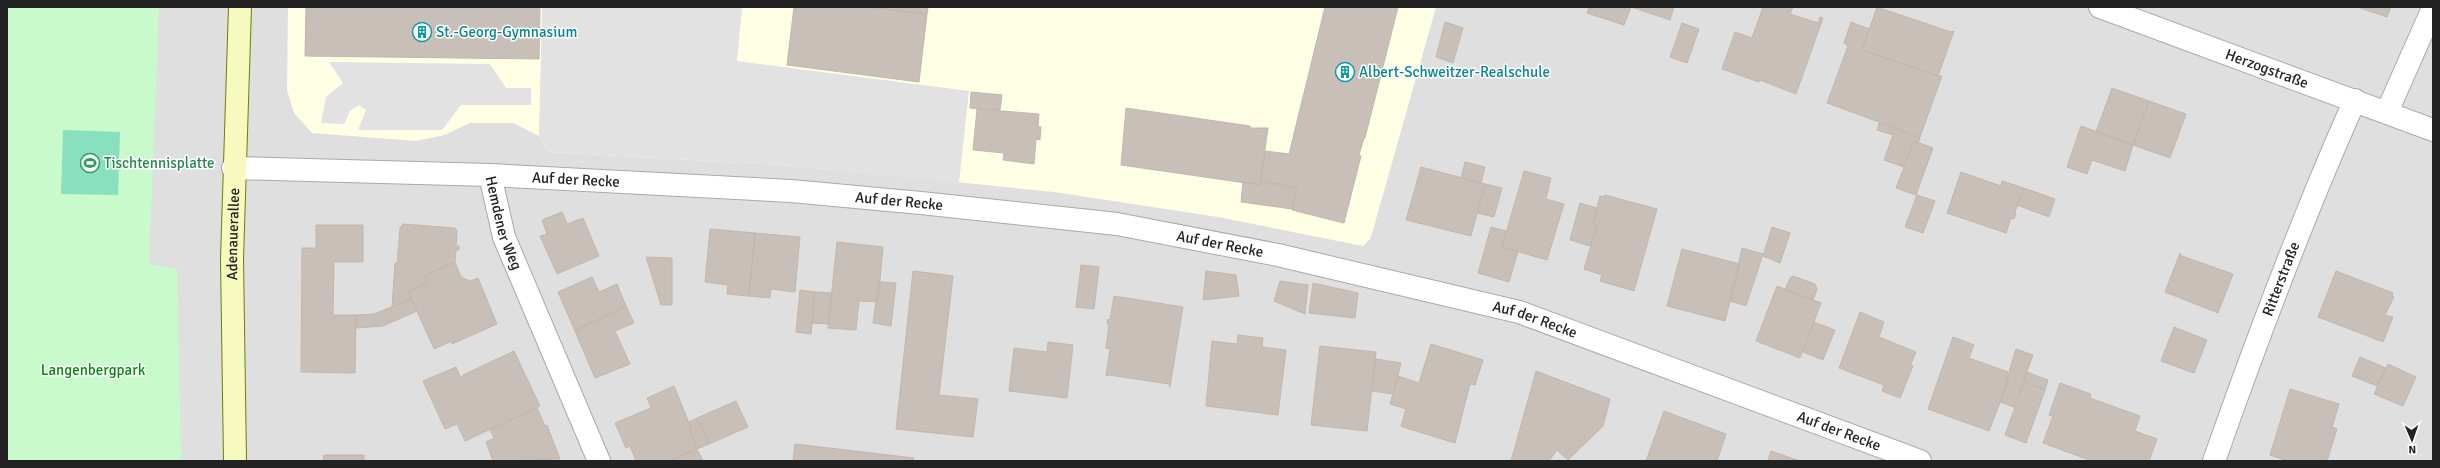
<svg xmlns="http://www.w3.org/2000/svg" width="2440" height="468" font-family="Signika,sans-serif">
<rect width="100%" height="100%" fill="#f2efe9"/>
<path fill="#e0dfdf" d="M7,7h2426v454h-2426z"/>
<path fill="#ffffe5" d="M288,7h1148l-63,223 -3,9 -7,7 -145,-29 -164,-25 -258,-26 -247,-14 -10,-16 -26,-13h-43l-26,12 -28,6 -104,-8 -18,-20 -7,-23z"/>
<path fill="#c8facc" d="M7,7h152l-10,257 28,5 4,192h-174z"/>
<path fill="#88e0be" d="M63,130l57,2 -2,63 -57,-1z"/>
<path fill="#e2e2e2" d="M542,7l200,1 -5,53 232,30 -10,92 -163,-17 -247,-14 -10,-16z
M329,62l161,2 16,24h25v17h-70l-19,25h-84l8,-20 -7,-5 -9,6 -6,13 -23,-1 5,-26 17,-14z"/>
<path fill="#c7bfb8" stroke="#c4b6ab" d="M306,7h234l-1,52 -234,-3z
M794,7h75l58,7 -8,68 -132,-17z
M869,7h59l-1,7z
M1325,7h73l-33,131h-1l-5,17 2,1 -17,67 -52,-13 5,-22 -36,-7 4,-30 24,3z
M1589,7h42l-7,18 -37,-12z
M1631,7h43l-4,13z
M1763,7h30l-3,7 28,9 2,-6 3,1 -27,76 -36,-14 -1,2 -37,-13 13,-37 17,6z
M1877,7l74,25 3,-1 -16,45 -76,-26z
M2357,7h34l-4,10z
M1445,22l18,6 -10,35 -17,-6z
M1851,22l18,7 -7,21 76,26h4l-22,61 -93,-34 21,-57 -4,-3z
M1682,23l17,6 -12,34 -17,-6z
M2112,88l37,13 -16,44 -37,-13z
M971,92l31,3 -2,15 -30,-2z
M2149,101l37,13 -16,44 -37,-13z
M1126,108l124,18v2h18l-8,57 -139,-20z
M977,109l62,5 -1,13h3l-1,13 -4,-1 -2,25 -31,-4 1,-7 -31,-3z
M1879,123l41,15 -2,5 -4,-2 -10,26 -20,-7 9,-25 -16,-5z
M2081,126l52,19 -8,26 -33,-11 -5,14 -20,-7z
M1914,141l19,7 -17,47 -20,-7z
M1465,162l20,5 -4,16 -20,-5z
M1421,167l64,17 -14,52 -65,-16z
M1524,171l27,7 -5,21 18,5 -17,56 -45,-13z
M1961,172l40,14 1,-5 22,7 -9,24 1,2 -2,5 -3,-1 -5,15 -59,-20z
M1261,181l36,7 -5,21 -51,-7 2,-20 17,3z
M1485,184l17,4 -8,29 -17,-4z
M2024,188l31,11 -6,18 -32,-12z
M1605,195l52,14 -23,82 -34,-10 2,-6 -18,-6 13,-44 -4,-1 7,-28 4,1z
M1917,195l18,6 -12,32 -18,-6z
M1580,203l17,5 -4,16 4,1 -7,21 -20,-6z
M562,212l5,12 16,-6 16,38 -42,18 -17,-38 7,-2 -5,-14z
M403,224l52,4 2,3 -1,15h3v4h-3l-1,12 -31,14 3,7 -19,8 3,8 -19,8 3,-44 2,1 3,-36z
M316,225h47v37h-29l-1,53h23l-1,58 -54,-1 1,-124h14z
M1491,227l15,4 -4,16 16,4 -9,31 -31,-9z
M1772,227l18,6 -10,30 -17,-7z
M710,229l45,4 -6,63 -22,-2 1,-9 -23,-3z
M755,233l45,4 -5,55 -24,-3 -1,9 -21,-2z
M837,242l46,5 -5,55 -19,-1 -3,29 -28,-2z
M1742,248l21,6 -17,52 -16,-5z
M1682,249l58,15 -15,57 -58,-15z
M2180,253l2,3 51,18 -15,39 -53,-21z
M646,257l26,1v47h-11z
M455,262l6,15 9,4 8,-3 19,46 -45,20v-3l-18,8 -26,-58 19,-8 -3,-7z
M1081,265l18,2 -5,42 -18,-2z
M913,271l40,5 -14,119 39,4 -5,38 -77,-8z
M1206,271l30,4 3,21 -36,4z
M2336,271l57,22 -1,3 2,1 -9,18 8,2 -10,25 -65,-25z
M1793,276l22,8 2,5 -4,11 -28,-10 5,-12z
M592,277l7,15 18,-8 9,22 -51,25 -17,-39z
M1280,281l28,4 -3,29 -31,-13z
M879,282l17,1 -5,43 -18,-3z
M1313,283l45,10 -3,25 -46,-5z
M1777,286l44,17 -21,55 -44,-17z
M800,290l15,2 -4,42 -15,-2z
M815,292l17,1 -3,31 -17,-1z
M1114,296l69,11 -13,80 -1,-3 -60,-9 -3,1 4,-27 -4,-1 3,-24h-2l1,-5 2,1z
M411,299l6,12 -34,15 -27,2v-13l18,-1z
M626,306l8,17 -19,8 15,33 -35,14 -20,-47z
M1860,312l24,10 -5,15 37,15 -5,12 2,2 -13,32 -18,-7 2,-6 -45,-17z
M1814,322l21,8 -12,30 -20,-8z
M2174,327l33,13 -13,33 -33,-12z
M1238,335l25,3 -1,9 24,3 -8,65 -72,-9 6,-65 25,3z
M1953,337l21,8 -5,13 39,14 -2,6 3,1 -20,52 -61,-22z
M1048,342l25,3 -6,53 -58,-7 5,-43 33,4z
M1431,344l52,16 -8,25 -5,-1 -15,59 -52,-16 -2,-1 5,-17 -16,-5 8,-28 21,7z
M1320,346l56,6 -9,79 -56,-6z
M2016,349l17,6 -19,52 -14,-5z
M514,351l26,55 -75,35 -8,-17 -12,5 -22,-48 33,-14 5,11 2,-3z
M2360,357l26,11 -9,18 -25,-10z
M1376,359l25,4 -8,31 -21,-3z
M2388,364l28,13 -13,29 -29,-12z
M1536,371l74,28 -7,27 -35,34 -11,-10 -8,11h-38z
M2027,372l21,8 -3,10 -21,-8z
M2024,382l21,8 -19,53 -21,-8z
M2060,383l31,11 -1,4 50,18 -5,15 22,8 -8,22h-57l-49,-18 10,-27 -4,-1z
M674,386l17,42 -2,1 8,20 -28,12h-33l-6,-15 -4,2 -11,-25 36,-15 -4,-10z
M2290,389l49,15 -7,23 5,2 -10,32h-39l-18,-6z
M736,401l12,26 -39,17 -12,-26z
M537,408l8,18 2,-1 13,34 -67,2 -7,-19 8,-4 -4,-9z
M1664,411l62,23 -9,27h-71z
M697,418l12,26 -12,5 -8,-20 2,-1 -2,-6z
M795,444l119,14 -1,3h-120z
M697,449l6,12h-34z
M1771,451l29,10h-32z
M324,455h40v6h-41z"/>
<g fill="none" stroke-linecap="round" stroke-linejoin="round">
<defs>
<g id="minor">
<path d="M2387,112l46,-104"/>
<path id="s1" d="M490,175l301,16 130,12 196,21 161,31 241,57 401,149"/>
<path id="s2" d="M2214,461c43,-122 88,-243 141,-361"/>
</g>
<g id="tertiary">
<path id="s3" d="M2100,7l333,123"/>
<path id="s4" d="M233,168l257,7 14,62 95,224"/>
</g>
<g id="secondary">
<path id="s5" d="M235,461l-3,-202 8,-252"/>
</g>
</defs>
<use href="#minor" stroke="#a9a9a9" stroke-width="24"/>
<use href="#tertiary" stroke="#a9a9a9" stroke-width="24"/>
<use href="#secondary" stroke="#707d05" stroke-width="24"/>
<use href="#minor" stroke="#fff" stroke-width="22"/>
<use href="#tertiary" stroke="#fff" stroke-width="22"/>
<use href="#secondary" stroke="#f7fabf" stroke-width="22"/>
</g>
<defs>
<symbol id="building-ring" viewBox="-11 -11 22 22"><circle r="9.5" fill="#fff" stroke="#0f9aa8" stroke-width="1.5"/><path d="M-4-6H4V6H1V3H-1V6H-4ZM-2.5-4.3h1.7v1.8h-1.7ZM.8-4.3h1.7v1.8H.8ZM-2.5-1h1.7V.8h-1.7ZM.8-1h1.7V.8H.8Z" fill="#0f9aa8"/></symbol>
<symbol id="stadium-ring" viewBox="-11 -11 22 22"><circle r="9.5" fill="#fff" stroke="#2e9e5b" stroke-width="1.5"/><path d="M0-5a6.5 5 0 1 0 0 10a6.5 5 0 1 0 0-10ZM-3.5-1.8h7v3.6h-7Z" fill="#2e9e5b"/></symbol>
</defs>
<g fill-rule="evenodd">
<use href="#building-ring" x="411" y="21" width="22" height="22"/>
<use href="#building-ring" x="1334" y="61" width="22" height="22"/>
<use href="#stadium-ring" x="79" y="152" width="22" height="22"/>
</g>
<g text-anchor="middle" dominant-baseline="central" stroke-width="3" stroke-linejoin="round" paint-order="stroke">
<g font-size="15" fill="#0d838f" stroke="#fff" text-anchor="start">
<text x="436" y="32">St.-Georg-Gymnasium</text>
<text x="1359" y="72">Albert-Schweitzer-Realschule</text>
</g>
<g font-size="15" fill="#222" stroke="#fff">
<text stroke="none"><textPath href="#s3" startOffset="178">Herzogstraße</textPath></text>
<text stroke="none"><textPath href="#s1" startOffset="86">Auf der Recke</textPath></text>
<text stroke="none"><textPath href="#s1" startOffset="410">Auf der Recke</textPath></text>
<text stroke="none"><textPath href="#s4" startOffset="307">Hemdener Weg</textPath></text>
<text stroke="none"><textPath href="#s5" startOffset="227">Adenauerallee</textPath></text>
<text stroke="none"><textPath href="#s1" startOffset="734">Auf der Recke</textPath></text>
<text stroke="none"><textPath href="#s2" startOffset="194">Ritterstraße</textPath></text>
<text stroke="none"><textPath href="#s1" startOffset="1058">Auf der Recke</textPath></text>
<text stroke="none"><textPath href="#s1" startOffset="1382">Auf der Recke</textPath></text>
</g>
<g font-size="15" fill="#27864d" stroke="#fff" text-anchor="start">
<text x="104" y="163">Tischtennisplatte</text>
</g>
<g font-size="15" fill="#0c8416" stroke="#fff">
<text x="93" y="370">Langenbergpark</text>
</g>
</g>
<rect width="2440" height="468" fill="none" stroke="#222222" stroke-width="16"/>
<g transform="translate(2412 440) rotate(178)" stroke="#ffffff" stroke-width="3" paint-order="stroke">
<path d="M0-3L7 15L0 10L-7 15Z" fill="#222222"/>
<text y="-6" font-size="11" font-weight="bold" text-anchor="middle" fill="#222222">N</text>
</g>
</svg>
